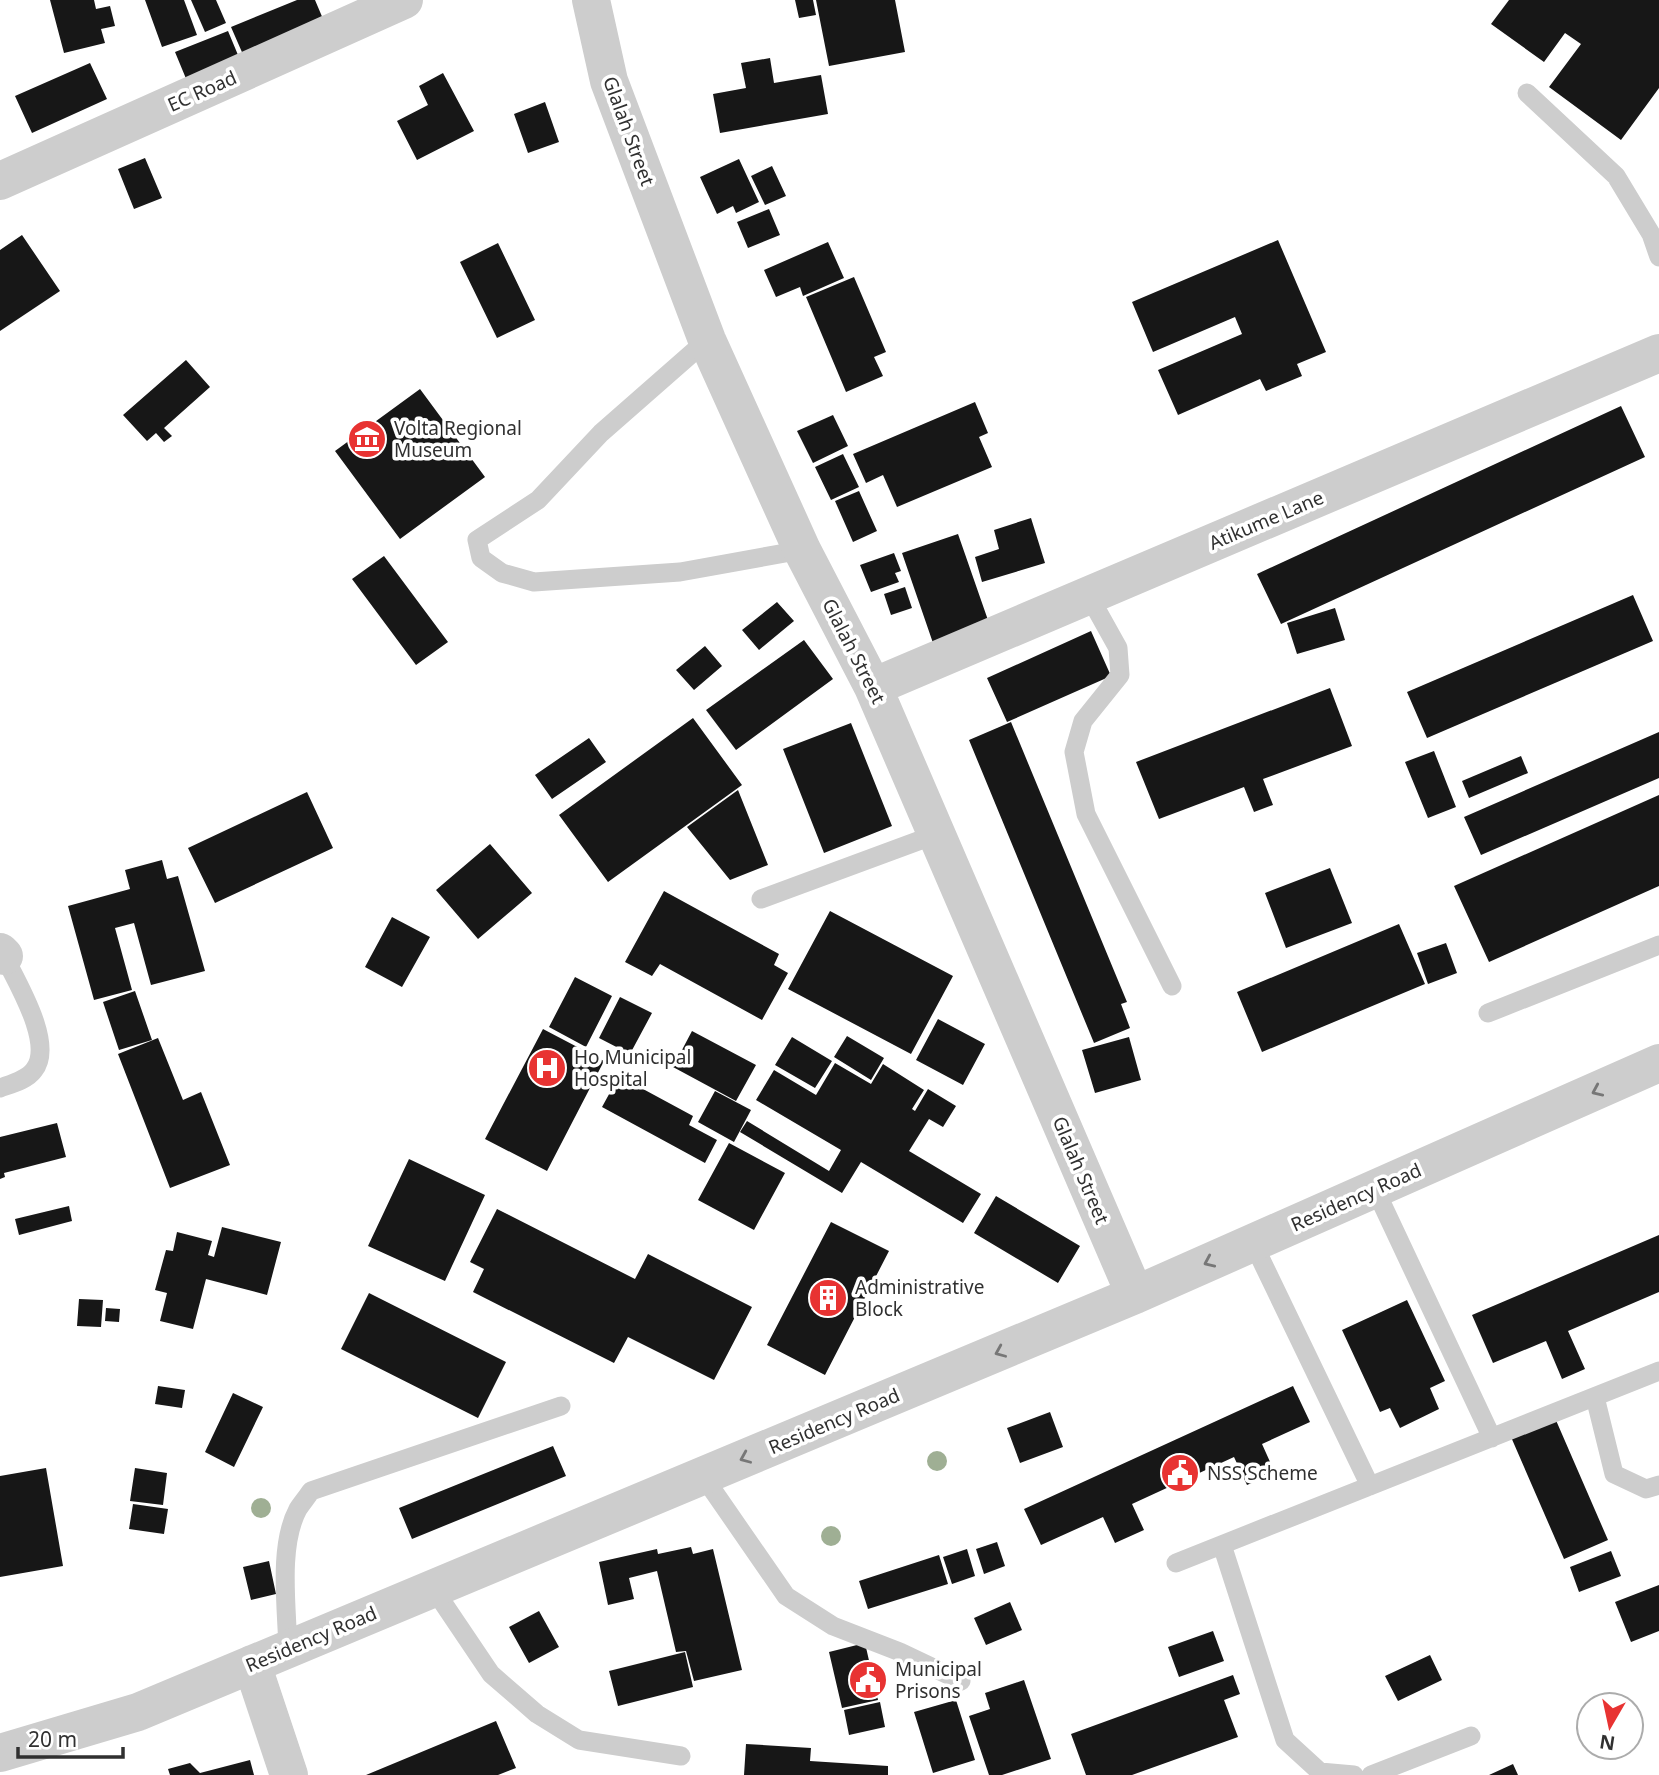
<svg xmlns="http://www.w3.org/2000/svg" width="1659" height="1775" font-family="'Noto Sans',sans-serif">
<rect width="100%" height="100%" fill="#fff"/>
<path fill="#171717" d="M50,0h44l2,9 14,-3 5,20 -14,3 4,14 -41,10z
M145,0h39l13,35 -35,12z
M191,0h25l10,23 -21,9z
M297,0h18l11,26 -78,40 -17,-39z
M795,0h18l3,15 -17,3z
M816,0h79l10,52 -76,14z
M1509,0h150v88l-38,52 -72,-53 32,-43 -16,-11 -21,29 -53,-38z
M228,31l15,36 -56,14 -12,-29z
M770,58l4,25 47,-8 7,39 -108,19 -7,-39 33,-6 -5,-25z
M90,63l17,36 -75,34 -17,-37z
M443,73l31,58 -57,29 -20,-39 31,-16 -9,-19z
M545,102l14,40 -31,11 -14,-39z
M145,158l17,40 -28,11 -16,-40z
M739,159l20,43 -23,11 -3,-7 -16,8 -17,-37z
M772,166l14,30 -21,9 -14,-29z
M769,209l11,26 -32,13 -11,-26z
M22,235l38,56 -60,40v-81z
M1278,240l48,112 -29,12 5,12 -36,15 -6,-12 -82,36 -20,-45 84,-36 -7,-17 -82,35 -21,-50z
M828,242l16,36 -41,18 -3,-9 -24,10 -12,-27z
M498,243l37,77 -38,18 -37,-76z
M854,277l32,75 -12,5 9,19 -37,16 -40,-95z
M186,360l24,27 -46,41 8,8 -8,6 -8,-9 -9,8 -24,-26z
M420,389l65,88 -85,62 -65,-88z
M975,402l13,31 -9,4 13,30 -95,40 -14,-32 -17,8 -13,-29z
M1621,406l24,51 -364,167 -24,-50z
M833,415l15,31 -35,17 -16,-32z
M843,454l16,33 -28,13 -16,-33z
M859,491l18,40 -24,11 -18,-41z
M1031,518l14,45 -63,19 -7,-25 24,-8 -5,-19z
M958,534l31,89 -56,20 -31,-90z
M894,553l7,18 -6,2 4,9 -28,10 -11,-27z
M384,556l64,86 -32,23 -64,-86z
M905,587l7,21 -21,7 -7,-21z
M1633,595l20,46 -226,97 -20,-46z
M777,602l17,19 -35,29 -17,-20z
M1335,608l10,32 -48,14 -10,-31z
M1091,631l20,45 -104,46 -20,-44z
M804,640l29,39 -97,71 -30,-40z
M705,646l17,20 -28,24 -18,-20z
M1330,688l22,58 -89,33 10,26 -19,7 -10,-25 -85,32 -23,-57z
M693,718l49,67 -134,97 -49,-67z
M1011,722l116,280 -6,2 9,24 -36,15 -125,-303z
M851,723l41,103 -68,27 -41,-104z
M1659,732v46l-178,77 -17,-38z
M589,738l17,24 -54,37 -17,-24z
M1434,751l22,56 -28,11 -23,-56z
M1521,756l7,17 -59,25 -7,-17z
M738,790l30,75 -38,15 -43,-53z
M307,792l26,56 -118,55 -27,-55z
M1659,795v91l-170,76 -35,-76z
M490,844l42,49 -54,46 -42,-49z
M162,860l5,19 11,-3 27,95 -54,14 -17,-62 -19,5 17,62 -38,10 -26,-94 62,-17 -5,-19z
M1330,868l22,55 -66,25 -21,-55z
M664,891l115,63 -5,11 14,8 -26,47 -102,-56 -8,12 -27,-14z
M830,911l123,65 -42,78 -123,-65z
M392,917l38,20 -28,50 -37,-20z
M1399,924l26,60 -163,68 -25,-60z
M1446,943l11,30 -29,11 -11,-31z
M575,977l37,19 -26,51 -37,-20z
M135,991l17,49 -33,10 -16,-48z
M620,997l32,16 -22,41 -31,-16z
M938,1019l47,25 -22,41 -47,-25z
M543,1029l61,32 -57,110 -62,-32z
M692,1031l64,34 -20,36 -63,-34z
M847,1036l37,22 -13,22 -37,-23z
M792,1037l40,24 -17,27 -40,-23z
M1129,1037l12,43 -46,13 -13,-43z
M158,1038l25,62 18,-8 29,73 -60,23 -52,-134z
M835,1063l36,21 12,-20 41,26 -12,19 3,2 13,-22 28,17 -13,21 -14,-8 -20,32 72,43 -18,29 -102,-61 -19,31 -102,-61 7,-11 82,50 12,-21 -85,-50 18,-30 42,25z
M619,1076l74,40 -4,9 28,15 -12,23 -103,-56z
M715,1091l36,19 -17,32 -36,-20z
M57,1123l9,34 -62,16 1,4 -5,2v-42z
M729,1143l56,30 -31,57 -56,-30z
M409,1159l76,36 -40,86 -77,-35z
M996,1196l84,50 -22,37 -84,-50z
M69,1206l3,15 -53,14 -4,-16z
M497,1209l138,70 13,-25 104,53 -38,73 -86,-43 -14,26 -141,-71 11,-23 -14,-7z
M831,1222l58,29 -64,124 -58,-30z
M222,1227l59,15 -14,53 -61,-16 -13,50 -33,-8 7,-28 -12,-3 11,-40 7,1 4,-19 35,9 -4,14 6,2z
M1659,1235v57l-91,39 17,38 -23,10 -16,-38 -53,22 -21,-48z
M369,1293l137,69 -28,56 -137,-69z
M79,1299l24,1 -2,27 -24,-1z
M1407,1300l38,81 -15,7 9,21 -39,19 -10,-20 -10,4 -38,-82z
M106,1308l14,1 -1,13 -14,-1z
M158,1386l27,4 -3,18 -27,-4z
M1293,1386l17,36 -48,22 13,29 -28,12 -13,-28 -102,47 12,26 -29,13 -12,-26 -62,28 -17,-36z
M233,1393l30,14 -29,60 -29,-15z
M1050,1412l13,35 -43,16 -13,-35z
M1555,1418l53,122 -44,19 -53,-122z
M553,1446l13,30 -154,63 -13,-31z
M46,1468l17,98 -63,11v-101z
M135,1468l32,5 -4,32 -33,-4z
M133,1504l35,5 -4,25 -35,-5z
M997,1542l8,24 -21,8 -8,-25z
M691,1547l2,7 20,-5 29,121 -48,11 -8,-30 -10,1 -19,-81 -28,7 5,21 -26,6 -9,-43 58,-13 1,5z
M967,1549l8,27 -23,8 -9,-27z
M1611,1551l10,25 -42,16 -9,-25z
M939,1555l9,29 -80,25 -9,-28z
M269,1561l7,33 -25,6 -8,-33z
M1659,1585v46l-28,11 -16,-40z
M1010,1602l12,28 -36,15 -12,-27z
M539,1611l20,36 -30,16 -20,-36z
M1213,1631l11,30 -45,16 -11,-30z
M865,1643l13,57 -36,8 -13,-56z
M685,1652l8,35 -75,19 -9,-35z
M1430,1655l12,25 -44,21 -13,-25z
M1233,1675l7,19 -16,6 14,37 -106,38h-46l-15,-41z
M1024,1680l27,79 -49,16h-13l-20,-59 21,-7 -5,-16z
M956,1700l19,60 -42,13 -19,-61z
M880,1702l5,25 -36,8 -5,-25z
M496,1721l20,47 -18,7h-132z
M746,1744l65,4 -1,13 78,5v9h-144z
M250,1760l4,15h-84l-2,-6 22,-6 10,10z
M1513,1764l5,11h-29z"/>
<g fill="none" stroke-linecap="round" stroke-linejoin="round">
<path stroke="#cdcdcd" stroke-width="19" d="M1527,93l89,83 35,58 8,23
M707,340l-106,93 -63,67 -61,40 4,18 21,15 32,9 146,-10 122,-22
M1089,596l29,52 2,27 -37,46 -9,31 12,62 86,172
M761,899l176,-65
M1488,1013l171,-68
M0,1088c11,-4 27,-8 34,-18 21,-26 -18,-89 -30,-114
M1375,1189l117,249
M1253,1243l117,243
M1595,1397l19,77 32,15 13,-4
M703,1476l83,120 47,30 67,26 61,29
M1222,1545l63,195 35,32 34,3
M1176,1563l483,-192
M433,1588l58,86 46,40 42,26 102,16
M288,1650c-1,-42 -10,-104 10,-141 4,-6 9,-12 13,-18l250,-85
M1371,1775l100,-39"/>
<path stroke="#cdcdcd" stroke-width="38" d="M591,0l18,81 98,259 95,210 71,137 262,608
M0,181l404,-181
M873,687l786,-334
M0,952l4,4
M252,1664l37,111
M0,1753l138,-41 997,-417 524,-232"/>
</g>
<g fill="#9faf94">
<circle cx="937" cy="1461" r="10"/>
<circle cx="261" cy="1508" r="10"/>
<circle cx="831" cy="1536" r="10"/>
</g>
<defs><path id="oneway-chevron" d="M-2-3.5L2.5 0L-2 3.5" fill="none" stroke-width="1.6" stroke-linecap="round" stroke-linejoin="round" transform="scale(1.75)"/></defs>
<g stroke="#777">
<use href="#oneway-chevron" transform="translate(1597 1091) rotate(156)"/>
<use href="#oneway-chevron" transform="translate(1209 1262) rotate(156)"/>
<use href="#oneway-chevron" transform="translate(1000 1352) rotate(157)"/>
<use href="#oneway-chevron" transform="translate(745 1458) rotate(157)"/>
</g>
<defs>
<symbol id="museum-disc" viewBox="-11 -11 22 22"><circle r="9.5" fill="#e83332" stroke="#fff"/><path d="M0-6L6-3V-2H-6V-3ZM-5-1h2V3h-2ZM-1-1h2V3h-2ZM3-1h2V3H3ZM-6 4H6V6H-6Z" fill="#fff"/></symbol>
<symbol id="hospital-disc" viewBox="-11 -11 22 22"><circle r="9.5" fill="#e83332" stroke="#fff"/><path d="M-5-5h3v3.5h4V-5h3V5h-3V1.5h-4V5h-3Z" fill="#fff"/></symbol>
<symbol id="building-disc" viewBox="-11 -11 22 22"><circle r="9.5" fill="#e83332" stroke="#fff"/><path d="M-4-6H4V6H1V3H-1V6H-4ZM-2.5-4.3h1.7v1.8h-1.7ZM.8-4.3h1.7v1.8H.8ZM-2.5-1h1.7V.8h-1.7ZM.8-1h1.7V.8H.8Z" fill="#fff"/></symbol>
<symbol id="civic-disc" viewBox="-11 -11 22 22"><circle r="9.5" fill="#e83332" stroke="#fff"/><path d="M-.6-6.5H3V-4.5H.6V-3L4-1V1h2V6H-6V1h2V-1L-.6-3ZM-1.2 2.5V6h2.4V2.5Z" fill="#fff"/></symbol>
</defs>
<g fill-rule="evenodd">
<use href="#museum-disc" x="345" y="417" width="44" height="44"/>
<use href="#hospital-disc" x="525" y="1046" width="44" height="44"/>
<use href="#building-disc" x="806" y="1276" width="44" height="44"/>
<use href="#civic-disc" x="1158" y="1451" width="44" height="44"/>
<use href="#civic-disc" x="846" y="1658" width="44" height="44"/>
</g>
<g text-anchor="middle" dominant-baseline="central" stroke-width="7" stroke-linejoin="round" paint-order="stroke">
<g font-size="19" fill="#303030" stroke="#fff">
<text transform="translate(202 91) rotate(-24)">EC Road</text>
<text transform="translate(629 131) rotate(70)">Glalah Street</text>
<text transform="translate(1266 520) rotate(-23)">Atikume Lane</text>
<text transform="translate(854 651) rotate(63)">Glalah Street</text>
<text transform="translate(1081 1170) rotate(67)">Glalah Street</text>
<text transform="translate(1356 1197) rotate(-24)">Residency Road</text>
<text transform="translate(834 1421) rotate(-23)">Residency Road</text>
<text transform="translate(311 1639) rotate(-23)">Residency Road</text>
</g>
<g font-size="19" fill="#303030" stroke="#fff" text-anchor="start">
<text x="394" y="428">Volta Regional<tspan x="394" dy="22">Museum</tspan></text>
<text x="574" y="1057">Ho Municipal<tspan x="574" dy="22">Hospital</tspan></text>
<text x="855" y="1287">Administrative<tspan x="855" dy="22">Block</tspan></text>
<text x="1207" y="1473">NSS Scheme</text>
<text x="895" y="1669">Municipal<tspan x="895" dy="22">Prisons</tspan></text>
</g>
</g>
<g transform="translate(1610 1726) rotate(189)"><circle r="33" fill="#ffffff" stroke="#acacac" stroke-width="2"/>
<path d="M0-5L12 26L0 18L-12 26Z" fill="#e83332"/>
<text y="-10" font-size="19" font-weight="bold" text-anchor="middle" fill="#303030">N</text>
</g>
<path d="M18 1747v10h105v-10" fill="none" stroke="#303030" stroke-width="3.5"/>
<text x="28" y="1747" font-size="21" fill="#303030" stroke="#ffffff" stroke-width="5" paint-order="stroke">20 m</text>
</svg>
